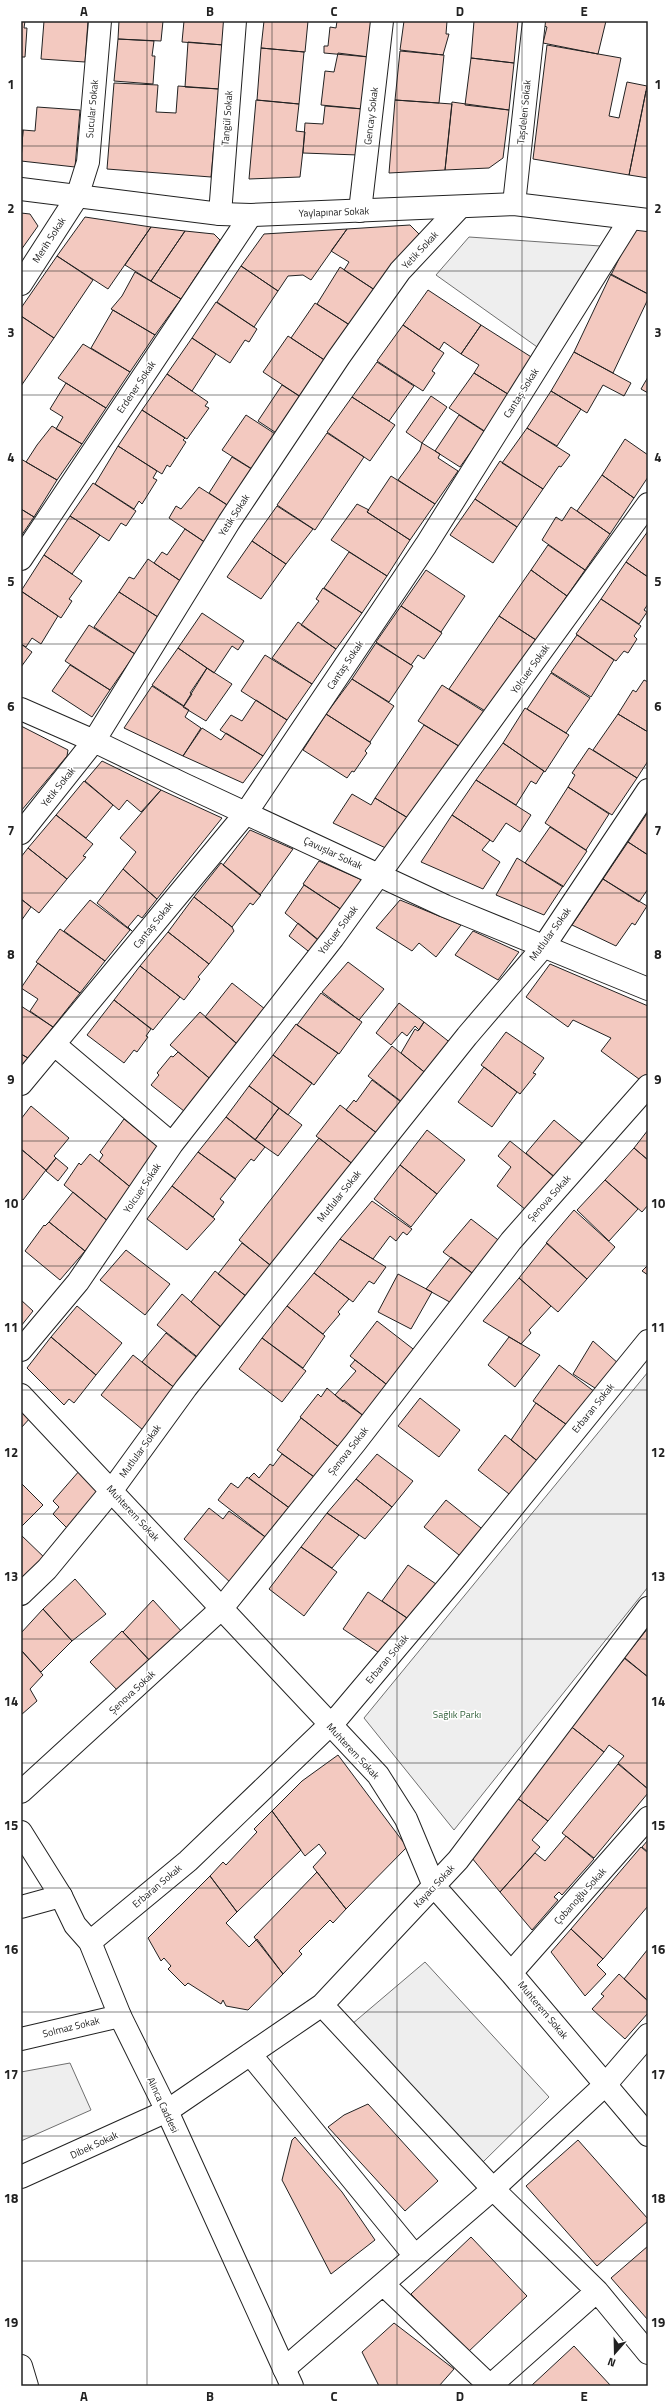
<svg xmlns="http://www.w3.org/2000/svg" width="669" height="2407" font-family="'Titillium Web',sans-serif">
<rect width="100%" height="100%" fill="#fff"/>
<path fill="#eee" stroke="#6f6f6f" d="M469,237l146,10 -75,102 -104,-74z
M648,1372v215l-194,243 -90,-112z
M425,1962l124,135 -67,66 -130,-139z
M70,2063l21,47 -70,31v-69z"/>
<path fill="#f3c9c0" stroke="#222" d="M21,21h4l-1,7h3l-2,29h-4z
M44,21h44l-3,41 -44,-3z
M119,21h44l-2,20 -43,-2z
M184,21h43l-3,24 -42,-3z
M264,21h44l-3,31 -44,-4z
M337,21h36l-4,36 -45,-4v-7h4l2,-19 6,1z
M404,21h43l-1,13h3l-6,21 -43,-5z
M474,21h44l-4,42 -43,-5z
M545,21h61l-8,33 -55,-11 4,-16 -3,-1z
M118,39l36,2 -2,15h3l-2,28 -39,-3z
M188,42l35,3 -4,44 -34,-2z
M547,45l74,13 -12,58 10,2 8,-36 20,4 -18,89 -96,-16z
M261,48l43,4 -5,52 -42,-4z
M400,51l44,4 -5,48 -44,-3z
M338,53l31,4 -6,52 -42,-4 4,-34 9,1z
M471,58l43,5 -5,47 -44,-5z
M114,83l44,2 -2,27 20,1 2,-27 41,3 -8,88 -104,-8z
M646,91h2v87l-19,-3z
M256,100l43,4 -3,27 9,1 -5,45 -51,2z
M395,100l57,4 -7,66 -56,3z
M452,102l57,8 -6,48 -14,10 -44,2z
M325,106l38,3 -5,46 -55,-2 2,-30 18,1z
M37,107l43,3 -5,57 -54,-6 2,-31 12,1z
M21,130h2l-2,31z
M21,213l9,1 8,12 -17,24z
M85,217l66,10 -43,62 -51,-33z
M636,224l12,3v67l-37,-19z
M410,225l11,11 -40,58 -37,-24 5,-8 -18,-11 16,-22z
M151,227l34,4 -34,50 -26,-16z
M347,229l-36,51 -8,-5 -15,1 -10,15 -37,-25 23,-32z
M185,231l29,3 6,6 -39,59 -30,-18z
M57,256l36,24 -39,58 -33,-22v-8z
M241,266l37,25 -24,36 -37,-25z
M340,267l41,27 -25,35 -39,-25z
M135,272l46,27 -26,36 -44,-26 11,-13z
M611,274l37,20v5l-35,74 -39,-21z
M428,290l53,35 -20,29 -17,-12 -5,8 -36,-25z
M216,302l41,27 -8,13 -4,-2 -15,23 -38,-25z
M315,303l41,26 -24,36 -41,-27z
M113,310l42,25 -25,37 -39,-24z
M21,316l33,22 -33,48z
M403,325l41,28 -12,18 3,2 -12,18 -46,-30z
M481,325l55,35 -25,36 -37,-23 5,-8 -18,-11z
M288,336l44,29 -25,36 -44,-29z
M192,338l24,16 -24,37 -25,-17z
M83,344l47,28 -24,36 -48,-30z
M574,352l57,31 -7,13 -21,-11 -16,28 -36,-22z
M377,362l37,24 -25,35 -37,-24z
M474,373l37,23 -25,36 -37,-24z
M167,374l41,28 -3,4 4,2 -22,31 -45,-29z
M648,377v16l-7,-4z
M66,383l40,25 -24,36 -26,-15 7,-12 -13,-8z
M282,385l25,16 -23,37 -26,-17z
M551,391l30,18 -24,37 -30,-18z
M431,396l16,11 -25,36 -16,-11z
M352,397l43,28 -25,36 -43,-29z
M142,410l43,28 -2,2 3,2 -16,25 -3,-2 -5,9 -44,-28z
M246,415l37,24 -23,35 -38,-24z
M459,415l26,17 -25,35 -25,-16z
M52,426l30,18 -25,36 -31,-18 11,-17z
M527,428l43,27 -9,12 -2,-1 -16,23 -41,-26z
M327,433l37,24 -49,73 -38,-25z
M625,439l23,16v22l-14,21 -32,-23z
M422,443l18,11 -2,4 20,13 -23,33 -37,-24 22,-30z
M118,446l39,25 -4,7 4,2 -15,24 -3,-3 -5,8 -39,-25z
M232,457l26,16 -23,37 -26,-17z
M21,459l36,21 -23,37 -13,-8z
M500,461l43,28 -26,38 -42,-28z
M602,475l32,23 -24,36 -33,-23z
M391,476l44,28 -25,36 -43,-28z
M93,483l43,28 -10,15 -5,-3 -12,18 -39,-25z
M199,487l36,23 -26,35 -40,-27 7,-12 5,3z
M475,499l42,28 -24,36 -43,-28z
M357,504l12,6 -2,2 43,28 -23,36 -56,-36z
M277,506l36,23 -27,35 -34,-23z
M571,507l39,27 -25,36 -43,-30 14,-23 6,4z
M21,509l13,8 -13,19z
M70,516l30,19 -28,39 -28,-19z
M185,529l24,16 -24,39 -31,-21 8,-11 5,3z
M648,531v46l-22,-15z
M252,541l34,23 -25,35 -34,-22z
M548,545l37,25 -18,26 -36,-26z
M349,552l38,24 -25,37 -38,-25z
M44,555l38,26 -13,18 3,2 -11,17 -40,-27z
M148,559l37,25 -24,35 -42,-27 10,-15 5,2z
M626,562l22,15v27l-4,6 3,2 -8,12 -38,-25z
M426,570l39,26 -24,36 -40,-26z
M531,570l36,26 -31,44 -37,-24z
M323,588l39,25 -26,36 -35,-24 18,-24 -3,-2z
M21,591l37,25 -17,28 -9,-6 -6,9 -5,-3z
M119,592l42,27 -26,35 -41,-27z
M601,599l40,27 -7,10 3,3 -9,14 -4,-2 -8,10 -40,-27z
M401,606l41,27 -18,26 -6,-4 -7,10 -35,-23z
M202,613l42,28 -6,9 -6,-4 -18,27 -36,-25z
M499,616l37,24 -49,72 -38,-23z
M298,622l38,27 -24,35 -40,-26z
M89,625l46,29 -25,36 -45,-29z
M577,635l37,25 -23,37 -40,-25z
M376,643l37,23 -24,36 -37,-23z
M21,644l11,8 -11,15z
M178,648l29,20 -17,25 2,1 -8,12 -32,-21z
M265,655l47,29 -25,36 -46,-29z
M70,665l40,25 -18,27 -40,-26z
M207,668l25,16 -26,37 -23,-14z
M551,673l39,25 -24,35 -39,-24z
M352,679l42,27 -24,36 -44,-28z
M644,680l4,2v50l-30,-18 15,-24 3,2z
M442,685l44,28 -24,35 -44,-27z
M152,686l37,24 -4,7 16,11 -18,28 -59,-28z
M256,700l31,20 -24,36 -43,-26 11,-15 11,6z
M525,708l44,27 -24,37 -42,-29z
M326,714l45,29 -6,8 2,2 -13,19 -2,-1 -5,7 -44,-28z
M618,714l30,18v29l-11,17 -44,-28z
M424,725l38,23 -49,73 -38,-23z
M21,726l47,24 -1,6 -46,55z
M202,728l19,12 5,-7 37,23 -20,27 -60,-27z
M503,743l41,28 -8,13 -5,-3 -15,24 -40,-25z
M589,748l48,30 -25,37 -44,-28 7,-12 -3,-2z
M102,761l59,29 -20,22 -14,-12 -8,10 -34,-29z
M476,780l55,35 -11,17 -14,-9 -13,19 -41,-27z
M84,781l29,24 -27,33 -30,-23z
M568,787l41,27 -23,36 -41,-27z
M161,790l61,28 -65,81 -34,-30 13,-17 -16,-14z
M352,794l19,11 4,-7 38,23 -21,30 -59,-28z
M648,812v43l-20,-13z
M56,815l37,29 -10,12 3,1 -19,22 -39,-31z
M452,815l38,25 -8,10 18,12 -17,27 -62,-27z
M550,827l37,24 -24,36 -38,-24z
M250,830l43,19 -33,46 -37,-30z
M628,842l20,13v34l-9,13 -36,-23z
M28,848l39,31 -28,34 -18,-14v-42z
M517,858l46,28 -19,29 -48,-20z
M319,861l52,23 -23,30 -45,-30z
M221,863l40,32 -8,10 -3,-2 -18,24 -38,-30z
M123,869l34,30 -15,19 -4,-3 -10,12 4,4 -35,-28z
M603,879l44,27 -12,19 -3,-2 -16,23 -44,-21z
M304,885l44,29 -24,31 -39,-32z
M194,897l38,30 2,4 -25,33 -41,-32z
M21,899l10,8 -10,14z
M90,900l40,30 -25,31 -41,-30z
M400,900l61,25 -25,32 -17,-14 -7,8 -36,-23z
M298,923l28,23 -9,12 -28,-22z
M60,929l45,32 -25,32 -44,-31z
M473,931l46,21 -21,28 -43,-25z
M168,932l41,32 -11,13 2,2 -16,21 -44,-34z
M348,962l36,27 -25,31 -37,-28z
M38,963l42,30 -27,34 -23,-16 8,-12 -17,-11z
M550,964l98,42v69l-5,7 -42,-31 10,-13 -38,-18 -5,7 -42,-30z
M140,966l40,31 -27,33 -39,-30z
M232,983l38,30 -28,35 -37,-31z
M321,993l41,29 -23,32 -42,-29z
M114,1000l37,29 -5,7 2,1 -11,15 -3,-2 -10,13 -37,-28z
M399,1003l25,19 -5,8 -4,-4 -8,10 -5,-4 -11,13 -15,-12z
M21,1006l32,21 -25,31 -7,-4z
M200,1012l42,36 -28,34 -44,-37z
M424,1022l28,22 -24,31 -27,-22 14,-24 3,2z
M296,1024l42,29 -24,32 -41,-30z
M506,1032l38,26 -11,15 3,1 -16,20 -39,-29z
M392,1046l36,29 -22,30 -38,-29z
M178,1052l36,30 -25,33 -38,-30 8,-10 -2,-2 14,-17 2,1z
M21,1054l7,4 -7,9z
M273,1055l39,28 -24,32 -39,-29z
M484,1067l33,25 -25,35 -34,-25z
M372,1080l33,25 -23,32 -36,-27 8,-10 2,2z
M249,1086l30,22 -24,32 -29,-23z
M340,1105l42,32 -24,31 -42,-32z
M31,1106l38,32 -15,18 2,2 -10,12 -25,-21v-30z
M279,1108l23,17 -24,31 -23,-16z
M226,1117l39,30 -11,14 -3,-2 -16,20 -37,-27z
M124,1119l39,32 -29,39 -35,-29 4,-6 -3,-3z
M554,1120l35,29 -28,34 -35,-30z
M427,1130l38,30 -28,34 -37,-29z
M648,1130v30l-14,-12z
M319,1138l40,31 -83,101 -37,-30z
M510,1141l45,36 -23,38 -35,-29 14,-19 -13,-11z
M634,1148l14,12v45l-6,7 -37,-32z
M21,1149l25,21 -23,30 -2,-2z
M198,1152l38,27 -16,20 4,3 -11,15 -41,-31z
M90,1154l44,36 -25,32 -45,-37 15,-22 2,2z
M56,1158l12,10 -10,13 -12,-10z
M400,1165l37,29 -26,33 -37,-28z
M605,1180l33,29 -29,32 -32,-31z
M172,1186l43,33 -28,31 -40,-31z
M73,1192l36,30 -24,29 -36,-29z
M372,1201l40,28 -5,6 -4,-3 -7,9 -6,-5 -17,23 -33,-20z
M574,1210l41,37 -28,32 -41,-36z
M471,1219l35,27 -27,32 -36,-26z
M49,1222l36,29 -25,29 -35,-29 19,-26 1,1z
M340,1239l46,28 -12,17 -5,-3 -16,21 -39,-29z
M242,1243l36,28 -26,30 -34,-27z
M547,1243l40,36 -29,33 -39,-34z
M126,1250l44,34 -25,31 -45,-35z
M451,1257l28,21 -22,28 -31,-17z
M648,1265v10l-6,-4z
M215,1271l37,30 -25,31 -36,-30z
M314,1273l35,26 -11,13 2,2 -17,20 -36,-28z
M398,1274l34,18 -21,37 -33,-17z
M519,1278l32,28 -22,24 2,3 -10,11 -38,-23z
M182,1294l43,37 -25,28 -43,-34z
M21,1300l12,11 -12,15z
M77,1306l45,37 -26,32 -45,-38z
M287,1306l38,30 -22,32 -41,-30z
M377,1321l40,31 -27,35 -40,-31z
M166,1333l34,27 -24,29 -34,-27z
M51,1337l45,38 -22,28 -5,-4 -5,6 -37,-37z
M509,1337l31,18 -25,32 -27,-22z
M262,1338l44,33 -24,31 -43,-33z
M593,1341l26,23 -21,26 -25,-16z
M133,1355l43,34 -33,41 -42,-35z
M355,1360l35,27 -25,30 -30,-22 21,-24 -6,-5z
M559,1365l36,27 -25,35 -37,-26z
M327,1388l16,14 1,-2 21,17 -25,31 -40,-31 18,-23 3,3z
M420,1398l40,32 -21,27 -41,-31z
M536,1403l34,24 -30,36 -29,-23z
M21,1407l10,10 -10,11z
M301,1418l39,30 -23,31 -40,-29z
M505,1435l35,28 -27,34 -35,-27z
M282,1454l35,25 -25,31 -43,-32 5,-5 5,5 11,-14 3,2z
M377,1454l36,27 -21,26 -36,-28z
M80,1470l24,28 -32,35 -19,-19 6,-7 -6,-6z
M247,1477l44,32 -23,30 -50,-39 13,-17 7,5z
M356,1479l36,28 -27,32 -38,-26z
M21,1483l22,22 -22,22z
M446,1500l40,32 -22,27 -40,-32z
M209,1508l14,11 6,-8 39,28 -35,46 -49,-46z
M327,1513l32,22 -27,33 -31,-21z
M21,1535l27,26 -27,27z
M301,1547l36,25 -33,44 -35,-27z
M408,1565l31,21 -26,36 -31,-21z
M75,1579l31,35 -34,27 -29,-32z
M368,1592l45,30 -26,36 -44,-29z
M153,1600l30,33 -31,30 -29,-31z
M43,1609l29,32 -31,31 -20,-22v-17z
M648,1628v49l-24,-19z
M122,1631l30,32 -32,30 -30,-31z
M21,1650l22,25 -13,14 7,12 -16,14z
M625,1658l23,19v112l-30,-26 6,-7 -15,-11 -5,7 -35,-27z
M569,1725l35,27 -56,69 -35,-26z
M338,1755l69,92 -61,62 -33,-42 13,-14 -7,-9 -14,12 -33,-45 30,-30z
M618,1764l30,25v4l-54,65 -32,-25z
M513,1795l35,26 -16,19 8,7 -40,45 -33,-40z
M272,1811l29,39 -64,62 -27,-36 13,-14 3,3 31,-33 -3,-3z
M566,1836l28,23 -32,36 -3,-3 -5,5 4,3 -26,30 -32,-38 35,-39 10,8z
M648,1840v12l-6,-5z
M641,1847l7,6v53l-45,53 -32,-30z
M317,1872l29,37 -13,14 -3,-3 -31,31 3,3 -19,20 -29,-37z
M210,1876l27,36 -11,11 23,24 8,-8 26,35 -35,36 -22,-4 -3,-6 -2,4 -33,-21 -3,3 -17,-17 3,-3 -7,-8 -3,3 -13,-23z
M571,1929l32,30 -6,6 9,9 -21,22 -34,-44z
M648,1949v52l-24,-22z
M619,1974l29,27v12l-23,26 -33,-30 12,-13 -3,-2z
M368,2104l70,77 -33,30 -77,-84 16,-12z
M295,2137l47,55 33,48 -44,34 -49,-94 10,-40z
M578,2140l70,79v2l-51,45 -71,-80z
M471,2237l56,59 -60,57 -56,-59z
M648,2246v74l-37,-42z
M394,2323l60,46 -15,17h-60l-17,-34z
M574,2346l37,40h-80z"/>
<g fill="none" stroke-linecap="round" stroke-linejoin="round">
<defs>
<path id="minor" d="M514,204l20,-183
M360,211l22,-190
M220,214l15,-193
M21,284l56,-87 11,-35 12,-141
M21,559l230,-344
M21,709l73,32 89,43 262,122 203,83
M21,833l73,-92 135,-219 110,-165 61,-86 60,-64
M55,1045l117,99
M21,1084l225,-271 180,-268 205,-327
M21,1350l57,-68 94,-138 161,-206 315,-434
M21,1395l357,380 28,44 28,67 77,87 137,162
M21,1594l26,-25 65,-79 74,-102 281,-352 77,-90 104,-156
M21,1792l201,-184 133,-165 156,-202 137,-155
M21,1907l40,-11
M90,1942l98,-81 151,-145 118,-140 191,-235
M511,1973l137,-155
M322,2005l171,184 104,102 51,62
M21,2039l99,-23
M250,2054l165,202
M21,2177l146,-66 155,-106 136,-145 190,-252
M383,2284l107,102
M21,2366l6,20
M284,2369l209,-180 112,-104 43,-50
M490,2386l107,-95"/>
<path id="tertiary" d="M21,189l199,25 31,1 263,-11 134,16"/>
<path id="secondary" d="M21,1832l40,64 14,29 15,17 30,74 47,95 125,275"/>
</defs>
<use href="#minor" stroke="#222" stroke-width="24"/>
<use href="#tertiary" stroke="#222" stroke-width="24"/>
<use href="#secondary" stroke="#222" stroke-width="24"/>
<use href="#minor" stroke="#fff" stroke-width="22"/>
<use href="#tertiary" stroke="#fff" stroke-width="22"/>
<use href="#secondary" stroke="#fff" stroke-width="22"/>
</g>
<path fill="none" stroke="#222" stroke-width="1" stroke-opacity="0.55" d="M147,21v2365M272,21v2365M397,21v2365M522,21v2365M21,146h627M21,271h627M21,395h627M21,519h627M21,644h627M21,768h627M21,893h627M21,1017h627M21,1141h627M21,1266h627M21,1390h627M21,1514h627M21,1639h627M21,1763h627M21,1888h627M21,2012h627M21,2136h627M21,2261h627"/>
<g text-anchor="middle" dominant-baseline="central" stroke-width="3" stroke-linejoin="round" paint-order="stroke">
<g font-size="10" fill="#222" stroke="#fff">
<text transform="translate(92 109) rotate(-85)">Sucular Sokak</text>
<text transform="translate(524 112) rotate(-84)">Taşdelen Sokak</text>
<text transform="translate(371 116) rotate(-83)">Gencay Sokak</text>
<text transform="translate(227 118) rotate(-86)">Tangül Sokak</text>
<text transform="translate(334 212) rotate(-2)">Yaylapınar Sokak</text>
<text transform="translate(49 240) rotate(-57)">Merih Sokak</text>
<text transform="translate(420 250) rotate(-47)">Yetik Sokak</text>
<text transform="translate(136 387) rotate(-56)">Erdener Sokak</text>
<text transform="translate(521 393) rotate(-58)">Cantaş Sokak</text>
<text transform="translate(234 515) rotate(-57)">Yetik Sokak</text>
<text transform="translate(345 665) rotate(-56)">Cantaş Sokak</text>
<text transform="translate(530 669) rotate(-54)">Yolcuer Sokak</text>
<text transform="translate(58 787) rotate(-51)">Yetik Sokak</text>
<text transform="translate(333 853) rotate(25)">Çavuşlar Sokak</text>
<text transform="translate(153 925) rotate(-51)">Cantaş Sokak</text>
<text transform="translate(338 930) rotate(-53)">Yolcuer Sokak</text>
<text transform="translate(550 934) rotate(-54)">Mutlular Sokak</text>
<text transform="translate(142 1188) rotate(-56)">Yolcuer Sokak</text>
<text transform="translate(339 1196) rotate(-51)">Mutlular Sokak</text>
<text transform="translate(549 1198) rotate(-48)">Şenova Sokak</text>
<text transform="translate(593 1408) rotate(-51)">Erbaran Sokak</text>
<text transform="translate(140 1451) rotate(-54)">Mutlular Sokak</text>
<text transform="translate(348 1451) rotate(-52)">Şenova Sokak</text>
<text transform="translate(133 1513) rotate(47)">Muhterem Sokak</text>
<text transform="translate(387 1659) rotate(-50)">Erbaran Sokak</text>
<text transform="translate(132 1692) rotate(-43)">Şenova Sokak</text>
<text transform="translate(353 1751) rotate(47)">Muhterem Sokak</text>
<text transform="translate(157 1886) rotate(-40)">Erbaran Sokak</text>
<text transform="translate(434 1886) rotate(-47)">Kayacı Sokak</text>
<text transform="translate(580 1896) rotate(-48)">Çobanoğlu Sokak</text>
<text transform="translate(543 2010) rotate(50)">Muhterem Sokak</text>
<text transform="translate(71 2027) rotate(-14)">Solmaz Sokak</text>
<text transform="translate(163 2105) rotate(65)">Alınca Caddesi</text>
<text transform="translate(94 2145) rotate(-25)">Dibek Sokak</text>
</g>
<g font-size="10" fill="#2f5e38" stroke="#fff">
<text x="457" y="1714">Sağlık Parkı</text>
</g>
</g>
<rect width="669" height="2407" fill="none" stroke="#ffffff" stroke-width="44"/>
<g transform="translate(615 2353) rotate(200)" stroke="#ffffff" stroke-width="3" paint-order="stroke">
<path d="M0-3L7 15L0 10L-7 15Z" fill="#222222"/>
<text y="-6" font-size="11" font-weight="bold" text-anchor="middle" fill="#222222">N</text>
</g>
<rect x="22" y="22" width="625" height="2363" fill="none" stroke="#222" stroke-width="1.5"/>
<g font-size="13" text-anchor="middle" font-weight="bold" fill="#222">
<text x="84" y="16">A</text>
<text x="210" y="16">B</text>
<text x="334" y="16">C</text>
<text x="460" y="16">D</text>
<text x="584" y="16">E</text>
<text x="11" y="89">1</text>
<text x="658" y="89">1</text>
<text x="11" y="213">2</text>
<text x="658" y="213">2</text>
<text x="11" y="337">3</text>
<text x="658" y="337">3</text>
<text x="11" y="462">4</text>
<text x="658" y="462">4</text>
<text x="11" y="586">5</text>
<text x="658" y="586">5</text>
<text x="11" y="711">6</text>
<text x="658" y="711">6</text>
<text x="11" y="835">7</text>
<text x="658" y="835">7</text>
<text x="11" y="959">8</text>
<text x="658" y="959">8</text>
<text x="11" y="1084">9</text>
<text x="658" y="1084">9</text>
<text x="11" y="1208">10</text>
<text x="658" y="1208">10</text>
<text x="11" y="1332">11</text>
<text x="658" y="1332">11</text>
<text x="11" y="1457">12</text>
<text x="658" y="1457">12</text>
<text x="11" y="1581">13</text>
<text x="658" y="1581">13</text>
<text x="11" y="1706">14</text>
<text x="658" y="1706">14</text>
<text x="11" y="1830">15</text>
<text x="658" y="1830">15</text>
<text x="11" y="1954">16</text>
<text x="658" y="1954">16</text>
<text x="11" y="2079">17</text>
<text x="658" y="2079">17</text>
<text x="11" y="2203">18</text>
<text x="658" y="2203">18</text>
<text x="11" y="2327">19</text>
<text x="658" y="2327">19</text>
<text x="84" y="2401">A</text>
<text x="210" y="2401">B</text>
<text x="334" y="2401">C</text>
<text x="460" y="2401">D</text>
<text x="584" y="2401">E</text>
</g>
</svg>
